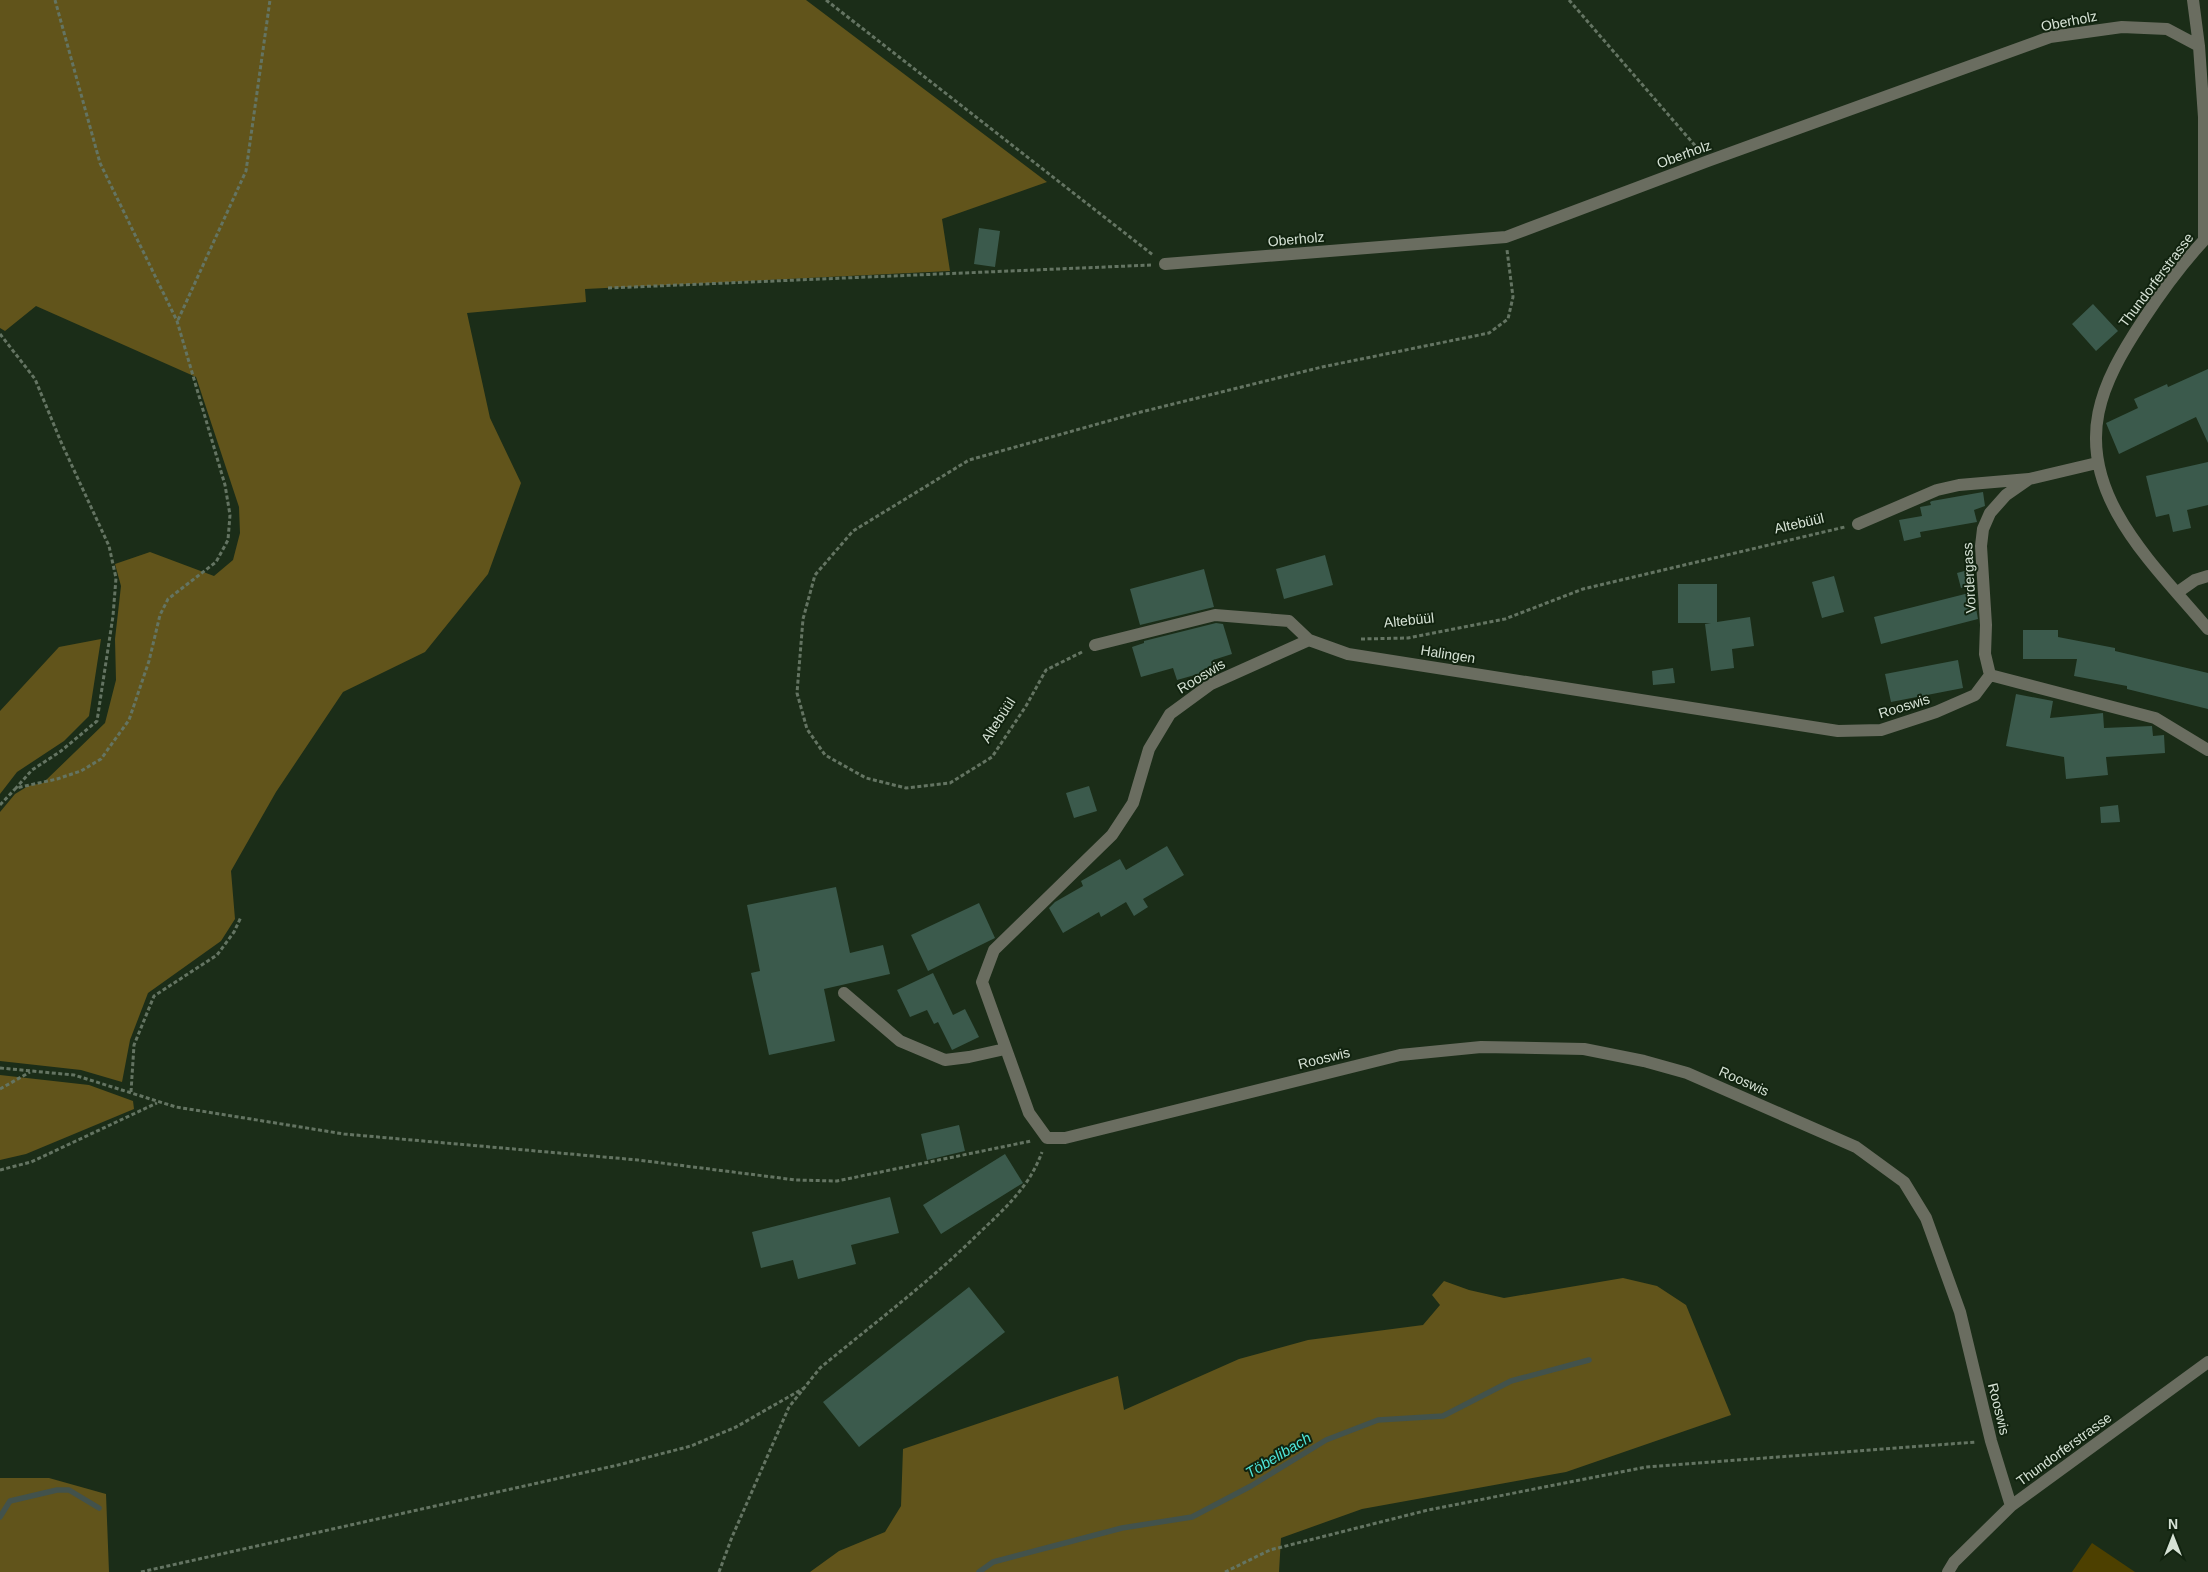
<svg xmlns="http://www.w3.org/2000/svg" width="2208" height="1572" font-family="Arial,sans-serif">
<rect width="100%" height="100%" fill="#1b2d18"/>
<path fill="#4d4000" d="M2092,1543l43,29h-63z"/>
<path fill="#61541b" d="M0,0h806l241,182 -105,37 8,52 -365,18 1,13 -119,11 23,105 31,65 -33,91 -63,78 -82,40 -67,100 -45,79 4,48 -14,22 -73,52 -18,47 -8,42 -41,-12 -81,-9v-249l15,-18 13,-8 15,-3 62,-60 11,-43 -1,-41 6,-53 -6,-22 35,-12 64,24 19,-16 7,-27 -1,-26 -43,-130 -160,-71 -31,25 -5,-3z
M101,639l-12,77 -25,25 -47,31 -17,22v-83l59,-64z
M0,1075l89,10 44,16 1,8 -108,45 -26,6z
M1623,1278l34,8 29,19 45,110 -165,57 -204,37 -81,29 -2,34h-469l29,-21 46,-19 16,-26 2,-57 215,-73 6,34 115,-51 69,-19 115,-15 17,-20 -8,-10 12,-14 25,9 35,8z
M0,1478h49l57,16 3,78h-109z"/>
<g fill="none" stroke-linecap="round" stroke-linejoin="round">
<path stroke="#42524c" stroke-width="5.5" d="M0,1517l10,-16 47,-11h12l30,18
M979,1572l14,-10 129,-34 70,-11 59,-31 75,-46 52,-20 65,-4 68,-35 78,-21"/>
</g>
<path fill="#3b5a4c" d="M979,228l21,3 -5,36 -21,-3z
M2093,304l25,27 -22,20 -24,-27z
M2208,369v74l-12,-26 -77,37 -13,-31 32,-15 -4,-9 33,-15 1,3z
M2208,462v43l-21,5 4,18 -18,4 -4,-18 -13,3 -10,-41z
M1983,492l2,14 -11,4 3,12 -57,10 1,5 -17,4 -5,-21 23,-4 -2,-9 11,-2 -1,-3 2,-1z
M1325,555l8,30 -49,14 -8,-30z
M1204,569l10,38 -74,18 -10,-36z
M1972,569l3,15 -14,4 -4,-15z
M1834,576l10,36 -22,6 -10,-36z
M1678,584h39v38l33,-5 4,29 -22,3 2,19 -23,3 -6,-47 6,-1h-33z
M1973,592l5,27 -97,25 -7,-27z
M1216,623l7,1 9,30 -19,6 3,9 -39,11 -4,-12 -32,9 -9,-30 12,-4v-2z
M2023,630h35v7l57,11v3l93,22v36l-81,-20v-3l-53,-10 3,-17h-54z
M1958,660l5,28 -72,14 -6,-28z
M1673,668l2,15 -22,2 -1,-14z
M2016,694l37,7 -3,17 53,-5 1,15 48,-2 1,10 11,-1 1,18 -59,4 2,18 -42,4 -2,-22 -58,-11z
M1089,786l8,25 -23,7 -8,-25z
M2118,805l2,17 -19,1 -1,-16z
M1167,846l17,29 -41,24 5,8 -14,9 -8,-14 -25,15 -2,-5 -36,21 -14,-25 6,-6 28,-16 -2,-5 39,-22 6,11z
M836,887l14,66 33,-8 7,29 -66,15 11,52 -66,14 -18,-82 9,-2 -13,-66z
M979,903l16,35 -67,33 -17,-36z
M933,973l20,42 12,-6 14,28 -27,13 -14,-28 -4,2 -7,-14 -17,7 -13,-27z
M959,1125l6,26 -38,9 -6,-26z
M1005,1154l18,29 -82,51 -18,-29z
M890,1197l9,36 -48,12 5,19 -58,15 -5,-19 -32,8 -9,-36z
M969,1287l36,45 -146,115 -36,-45z"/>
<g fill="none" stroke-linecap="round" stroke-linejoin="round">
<path stroke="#647462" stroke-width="3" stroke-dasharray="4 2.5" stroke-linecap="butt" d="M826,0l327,255
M1569,0l129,149
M608,288l544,-23
M178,320l68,-149 24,-171
M0,334l35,45 26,63 48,104 7,32 -3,38 -16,105 -36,30 -29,19 -16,18
M1361,639l47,-1 97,-19 78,-30 262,-62
M1082,652l-36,18 -20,36 -34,51 -42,26 -44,5 -40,-10 -41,-23 -18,-26 -10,-36 6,-74 12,-44 38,-44 116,-71 168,-47 185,-46 167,-34 19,-14 5,-22 -6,-47
M0,805l16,-17 41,-9 24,-8 20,-12 28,-39 20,-59 11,-46 8,-16 48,-37 12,-22 2,-25 -5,-30 -48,-164 -77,-158 -45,-163
M0,1068l74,7 102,32 168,27 294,26 158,20 41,1 194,-40
M0,1089l30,-17
M131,1092l3,-47 20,-49 63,-41 17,-23 7,-15
M0,1170l31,-8 126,-59
M141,1572l477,-107 73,-19 45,-19 68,-39
M719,1572l13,-35 57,-130 31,-39c53,-44 108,-85 157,-133 27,-26 52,-47 65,-83
M1225,1572l45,-22 158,-40 218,-43 330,-25"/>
<path stroke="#6a6d60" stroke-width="12" d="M2193,0l6,46 5,71v123
M2208,236c-24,25 -46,55 -65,84 -43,65 -67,118 -26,193 23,42 60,79 91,116
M1165,264l341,-27 202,-76 342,-124 72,-10 45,2 32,17
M1858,524l79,-34 22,-5 70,-6
M2178,592l17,-12 13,-4
M1309,640l-98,44 -41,30 -21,35 -16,54 -21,32 -118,115 -12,32 47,131 18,25h18l335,-83 81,-8 103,2 60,12 43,12 169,74 48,35 22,36 34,94 31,129 20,65
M1095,645l120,-30 74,6 20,19 39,14 490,77 43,-1 55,-18 39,-17 15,-20
M1990,675l-5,-21 1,-29 -5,-79 2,-17 7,-16 16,-18 23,-16 68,-16
M1990,675l165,43 53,32
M844,993l56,48 45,19 24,-3 36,-8
M1948,1572l6,-10 57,-56 197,-144"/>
</g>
<g text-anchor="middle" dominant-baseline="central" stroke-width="4" stroke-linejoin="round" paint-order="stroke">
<g font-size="14" fill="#d6e2d5" stroke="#11230f">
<text transform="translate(2069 21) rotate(-11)">Oberholz</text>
<text transform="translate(1684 154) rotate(-20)">Oberholz</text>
<text transform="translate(1296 239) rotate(-5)">Oberholz</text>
<text transform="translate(2156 280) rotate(-53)">Thundorferstrasse</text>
<text transform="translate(1799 523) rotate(-13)">Altebüül</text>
<text transform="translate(1969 578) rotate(-93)">Vordergass</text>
<text transform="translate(1409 620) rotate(-6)">Altebüül</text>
<text transform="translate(1448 654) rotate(9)">Halingen</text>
<text transform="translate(1201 676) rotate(-31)">Rooswis</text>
<text transform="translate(1904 706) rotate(-17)">Rooswis</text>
<text transform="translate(998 720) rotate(-57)">Altebüül</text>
<text transform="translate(1324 1058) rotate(-14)">Rooswis</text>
<text transform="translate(1744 1081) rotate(24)">Rooswis</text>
<text transform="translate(1999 1409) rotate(76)">Rooswis</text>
<text transform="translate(2064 1449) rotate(-36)">Thundorferstrasse</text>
</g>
<g font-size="15" font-style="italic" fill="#4fe5d9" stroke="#11230f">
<text transform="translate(1278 1455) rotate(-31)">Töbelibach</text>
</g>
</g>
<g transform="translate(2173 1537)" stroke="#11230f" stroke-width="4" paint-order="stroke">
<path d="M0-4L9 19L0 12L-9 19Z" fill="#d6e2d5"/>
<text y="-8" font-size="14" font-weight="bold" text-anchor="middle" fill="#d6e2d5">N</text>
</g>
</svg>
